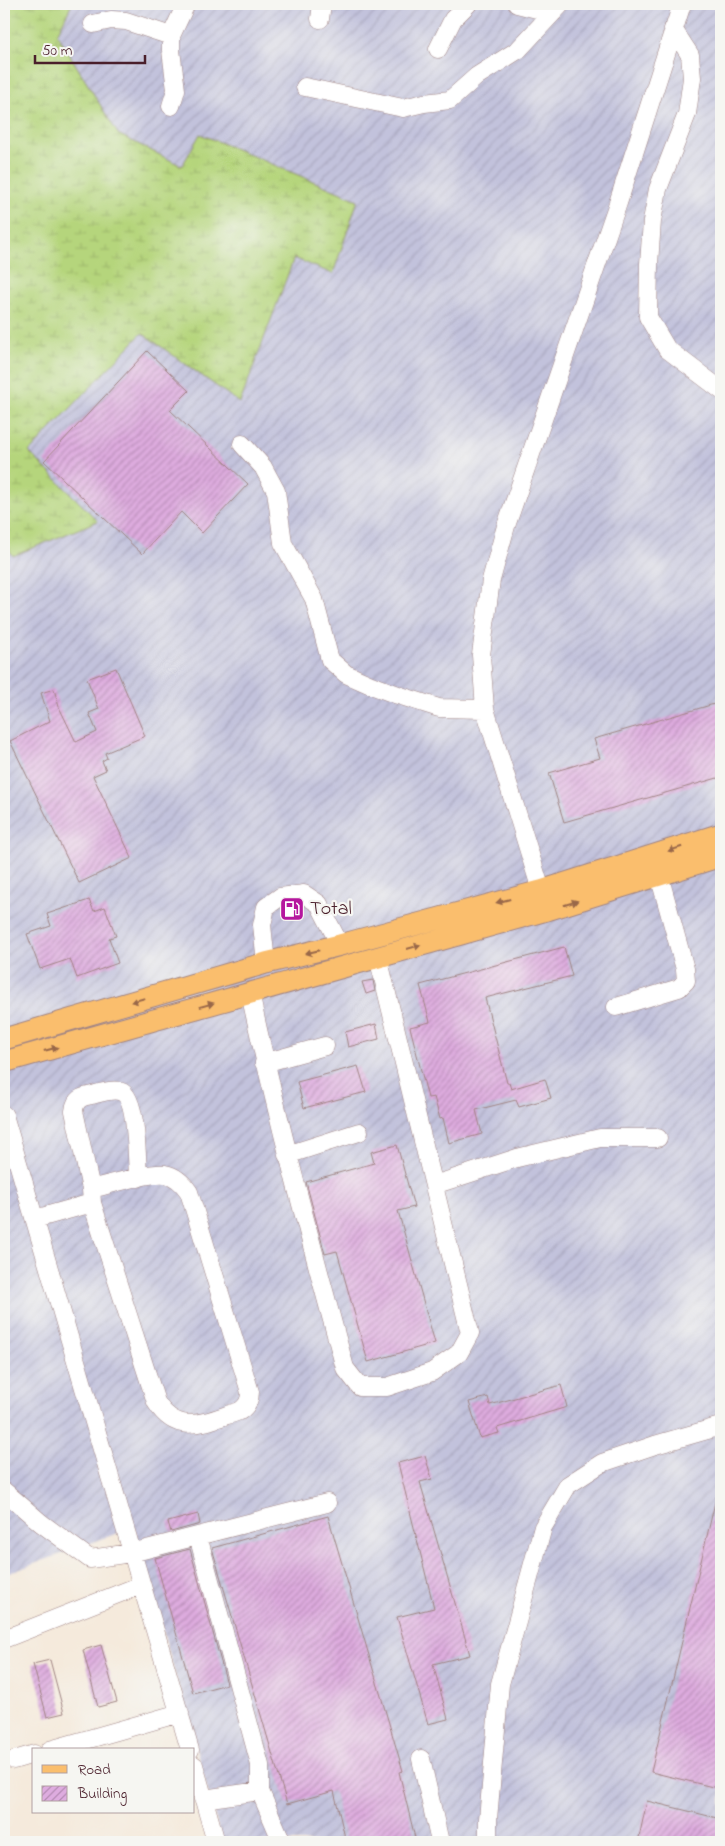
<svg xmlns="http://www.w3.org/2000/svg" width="725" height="1846" font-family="'Indie Flower',sans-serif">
<defs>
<pattern id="industrial-furrows" width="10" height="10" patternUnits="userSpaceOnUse" patternTransform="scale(1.25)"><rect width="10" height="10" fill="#c2c2dc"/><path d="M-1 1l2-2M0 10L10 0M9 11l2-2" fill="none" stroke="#a8a6bd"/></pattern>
<pattern id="wetland-marsh" width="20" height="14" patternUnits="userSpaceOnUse" patternTransform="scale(1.25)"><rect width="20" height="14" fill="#b5d57c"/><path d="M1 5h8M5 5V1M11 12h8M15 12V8" fill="none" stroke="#9db66b"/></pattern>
<pattern id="building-hatch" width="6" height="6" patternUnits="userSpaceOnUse" patternTransform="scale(1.25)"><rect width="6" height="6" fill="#deacdf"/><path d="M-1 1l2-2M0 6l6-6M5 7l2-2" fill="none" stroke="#b68bb5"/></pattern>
</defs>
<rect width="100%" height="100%" fill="#f6f6f2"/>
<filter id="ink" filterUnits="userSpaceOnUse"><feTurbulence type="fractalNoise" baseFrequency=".02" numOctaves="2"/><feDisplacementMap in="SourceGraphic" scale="10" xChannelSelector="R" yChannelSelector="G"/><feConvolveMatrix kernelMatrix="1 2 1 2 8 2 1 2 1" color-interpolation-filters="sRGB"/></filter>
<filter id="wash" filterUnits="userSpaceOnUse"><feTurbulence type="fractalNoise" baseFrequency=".0096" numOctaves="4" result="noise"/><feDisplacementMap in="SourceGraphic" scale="20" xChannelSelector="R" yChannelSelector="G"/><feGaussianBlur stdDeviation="1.12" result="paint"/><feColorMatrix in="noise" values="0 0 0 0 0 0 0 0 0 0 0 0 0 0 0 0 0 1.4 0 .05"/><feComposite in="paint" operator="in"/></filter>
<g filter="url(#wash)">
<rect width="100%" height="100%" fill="#f5eadc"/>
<path fill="url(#industrial-furrows)" d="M72,4h649v1838h-499l-88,-315 -130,48v-1034l9,15 84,-35 -68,-69 114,-120 97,70 54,-144 64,-58 -158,-66 -18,32 -64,-32 -61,-100z"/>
<path fill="url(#wetland-marsh)" stroke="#807a54" d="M4,4h68l-15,30 61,100 64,32 18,-32 158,66 -25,74 -39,-16 -54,145 -98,-70 -113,119 69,69 -85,35 -9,-15z"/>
<g id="blocks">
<path fill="url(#building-hatch)" d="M147,351l42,40 -19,19 78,74 -46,49 -21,-21 -39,42 -98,-93z
M116,668l29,68 -40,17 2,5 -5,3 4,9 -13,6 39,82 -53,25 -69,-142 40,-20 -9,-28 13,-4 5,18 17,35 21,-10 -8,-19 10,-4 -12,-30z
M721,702v75l-157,45 -15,-49 51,-15 -6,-19z
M89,900l5,11 11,-4 11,29 -7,2 9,25 -41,15 -7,-19 -30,10 -13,-35 24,-8 -4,-12z
M564,947l8,29 -87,22 22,85h2l2,6 34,-10 6,19 -32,9 -3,-7 -40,10 6,24 -33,9 -6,-25 -3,1 -6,-22 -6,1 -18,-71 20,-5 -10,-37z
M373,980l2,11 -9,3 -4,-12z
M376,1024l3,15 -31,8 -3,-15z
M358,1066l8,26 -62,16 -7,-26z
M397,1145l17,62 -16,4 37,132 -67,19 -31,-111 -12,3 -19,-72 68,-19 -3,-11z
M561,1385l6,22 -70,21 2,5 -19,5 -11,-36 19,-5 2,8z
M425,1456l7,23 -12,3 50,173 -37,9 15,55 -20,5 -31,-107 37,-9 -36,-145z
M717,1494l4,1v294l-70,-17z
M198,1514l2,10 -29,8 -3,-10z
M328,1516l75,255 -4,1 17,70h-70l-12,-51 -47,13 -75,-256z
M190,1549l37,135 -34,9 -38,-135z
M101,1645l16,57 -19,5 -15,-57z
M50,1660l14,53 -17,4 -14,-53z
M647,1801l74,18v23h-83z"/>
</g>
</g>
<g filter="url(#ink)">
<use href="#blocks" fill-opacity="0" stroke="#a08484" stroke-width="1"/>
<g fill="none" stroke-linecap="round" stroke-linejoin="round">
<defs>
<path id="minor" d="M517,4l36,9
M320,19l2,-15
M93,24l18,-4 15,1 45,15
M673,29l17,26 2,23 -5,36 -29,75 -6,32 -3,43 -1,53 19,32 54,41
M438,49l15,-30 15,-15
M305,87l98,21 21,-5 26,-3 27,-24 41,-26 43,-46
M171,106l5,-16 -5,-40v-14l15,-32
M242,444l21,23 13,24 7,52 31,56 16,61 16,14 25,11 27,10 41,13 46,1
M545,903l-60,-194 -4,-54 10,-75 15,-54 112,-323 64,-199
M266,963l-4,-38 4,-18 14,-10 24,-3 15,10 21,41
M250,993c27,126 61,250 95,375l15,19h27l45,-15 27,-19 11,-20 -92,-376
M616,1007l63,-19 7,-7 -1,-12 -26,-94
M264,1063l61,-17
M4,1115l186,635
M287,1155l72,-23
M434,1185l83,-27 83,-20h58
M91,1189c17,-4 58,-17 74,-15 11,2 18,9 24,18l61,200c0,9 -3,14 -10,19 -34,10 -62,27 -84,-9l-64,-199 -1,-14 -17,-78c1,-12 7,-14 18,-16 8,-2 22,-7 30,-3 15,7 15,69 16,86
M35,1219l57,-16
M4,1491l37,32 49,36 41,-6 196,-50
M198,1536l62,229v26
M4,1639l137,-54
M50,1750l130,-37
M421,1759l19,83
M14,1760l20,-6
M194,1765l22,77
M203,1799l57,-8 22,51
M488,1842v-23l12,-135 43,-157 25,-42 34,-22 53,-18 66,-19"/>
<path id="major" d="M4,1039l262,-76 74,-18 201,-54 180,-57
M4,1062l543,-152 174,-54"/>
</defs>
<use href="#minor" stroke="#a08484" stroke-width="19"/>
<use href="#major" stroke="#a08484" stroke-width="23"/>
<use href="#minor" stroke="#fff" stroke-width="18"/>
<use href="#major" stroke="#fabe6d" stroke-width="21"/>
</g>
<defs><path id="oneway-solid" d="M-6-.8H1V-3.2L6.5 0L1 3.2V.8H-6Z" transform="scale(1.25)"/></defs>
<g fill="#996749">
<use href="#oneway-solid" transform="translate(675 849) rotate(162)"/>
<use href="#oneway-solid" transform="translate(503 901) rotate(165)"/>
<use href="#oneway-solid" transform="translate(571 903) rotate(-17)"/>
<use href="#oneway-solid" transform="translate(414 947) rotate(-16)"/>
<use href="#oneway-solid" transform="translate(312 952) rotate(166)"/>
<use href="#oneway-solid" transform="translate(138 1000) rotate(164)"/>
<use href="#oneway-solid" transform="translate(207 1005) rotate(-16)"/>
<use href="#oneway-solid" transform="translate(51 1049) rotate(-15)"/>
</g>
</g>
<defs>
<symbol id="fuel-square" viewBox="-11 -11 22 22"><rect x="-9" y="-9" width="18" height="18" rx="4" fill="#b5179e" stroke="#f6f6f2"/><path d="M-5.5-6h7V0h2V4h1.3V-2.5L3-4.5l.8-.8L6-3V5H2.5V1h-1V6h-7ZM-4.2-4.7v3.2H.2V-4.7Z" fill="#fff"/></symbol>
</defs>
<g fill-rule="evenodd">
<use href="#fuel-square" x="278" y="895" width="28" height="28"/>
</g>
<g text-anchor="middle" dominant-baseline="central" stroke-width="4.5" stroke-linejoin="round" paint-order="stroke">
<g font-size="20" fill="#4a1f2b" stroke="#f6f6f2" text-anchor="start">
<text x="310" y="909">Total</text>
</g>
</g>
<rect width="725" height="1846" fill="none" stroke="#f6f6f2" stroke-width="20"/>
<rect x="32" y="1748" width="162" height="65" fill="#f6f6f2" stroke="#b1a0a2"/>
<rect x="42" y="1765" width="25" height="8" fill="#fabe6d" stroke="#b1a0a2"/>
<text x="78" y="1774" font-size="15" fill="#4a1f2b">Road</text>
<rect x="42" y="1786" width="25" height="15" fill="url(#building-hatch)" stroke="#b1a0a2"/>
<text x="78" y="1798" font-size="15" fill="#4a1f2b">Building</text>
<path d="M35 55v8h110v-8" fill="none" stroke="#4a1f2b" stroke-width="2.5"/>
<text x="42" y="55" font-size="15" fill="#4a1f2b" stroke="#f6f6f2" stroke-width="4" paint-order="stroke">50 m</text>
</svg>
